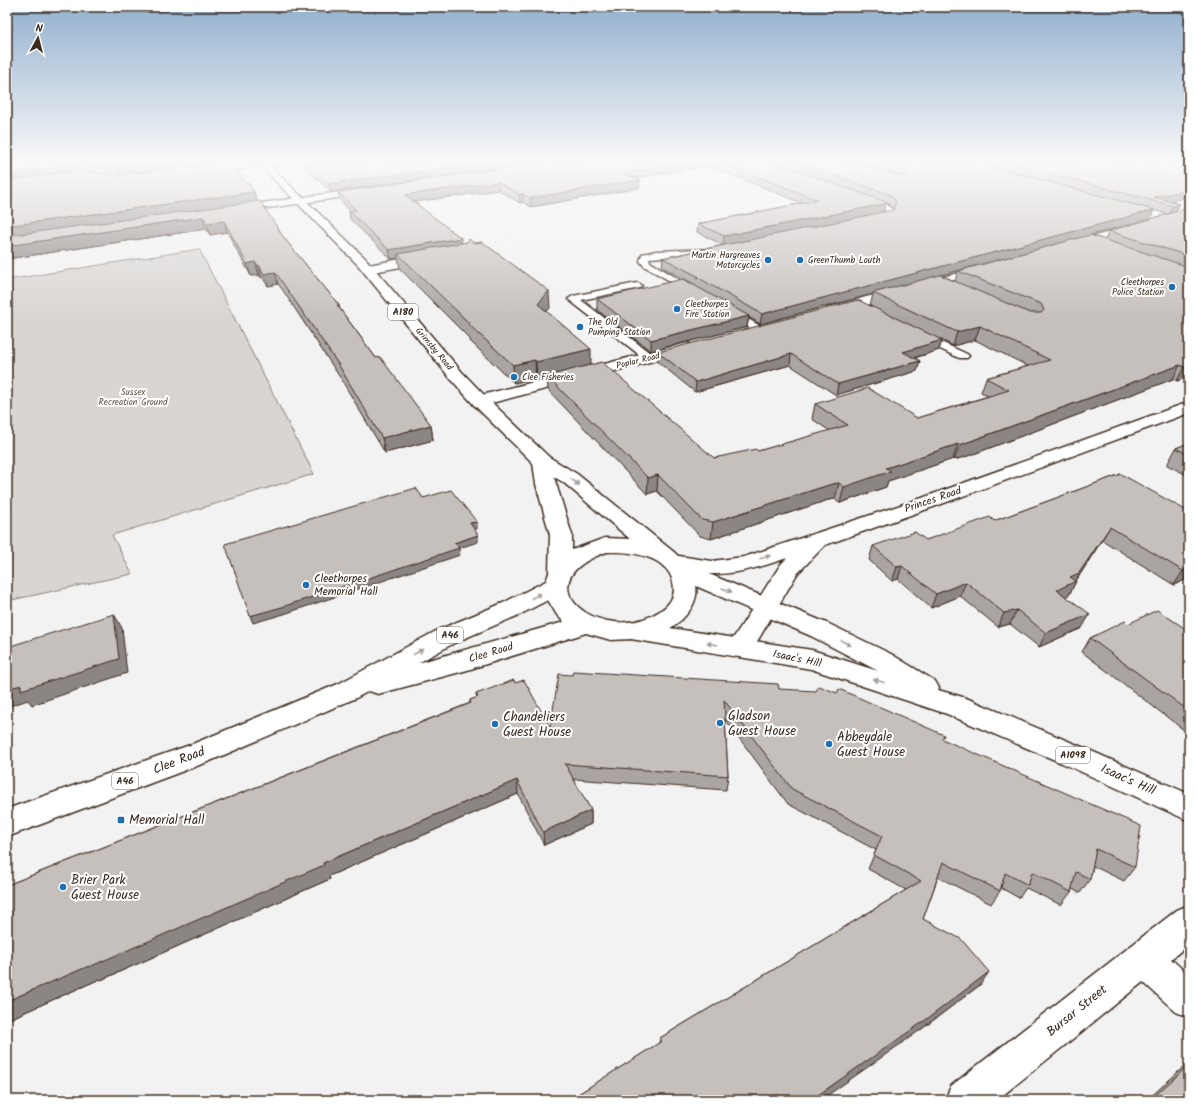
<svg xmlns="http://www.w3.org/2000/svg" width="1196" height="1107" font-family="Kalam,sans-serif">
<rect width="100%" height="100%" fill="#f3f2f2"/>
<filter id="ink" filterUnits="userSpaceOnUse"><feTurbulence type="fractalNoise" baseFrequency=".025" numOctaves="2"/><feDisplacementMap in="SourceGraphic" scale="8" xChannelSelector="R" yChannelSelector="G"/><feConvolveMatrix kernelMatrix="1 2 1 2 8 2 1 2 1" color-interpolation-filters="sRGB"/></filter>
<g filter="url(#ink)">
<path fill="#d8d5d2" stroke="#8a8078" d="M199,249l115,225 -202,61 20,39 -125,27v-321z"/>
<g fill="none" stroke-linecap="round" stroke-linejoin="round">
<defs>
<path id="service" d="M862,197c10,-1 25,6 31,13l-1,5 -4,2 -20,4v-4l16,-4 1,-3 -3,-2 -20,-7z
M708,249l4,3 -1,2 -62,4 1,4 47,28 2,2 -5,3 -50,-29 -4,-5 2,-7 14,-3z
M637,283l3,1 2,2 -2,2 -59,12 73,56 2,2 -2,2h-8l-78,-61 5,-3z
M730,309l34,19 1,2 -1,2h-8l-30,-18 -1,-2 1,-2z
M921,333l46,21 2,2 -2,2h-8l-42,-20 -1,-2z"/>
<path id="minor" d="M232,164h27l-5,3 -50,6 -5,-3 5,-3z
M260,164h18l-2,2 -15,1z
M1182,164h7v4l-6,-2z
M368,188l4,1 1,2 -1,2 -138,20 -5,-3 5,-3z
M1189,211v6l-116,33 -4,-1 -2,-3 2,-3z
M429,254l4,1 2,3 -2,3 -65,12 -4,-1 -2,-3 2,-3 4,-1z
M985,266l4,1 2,3 -2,3 -156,41 -5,-1 -2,-3 2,-3z
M687,343l5,2 3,3 -3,3 -212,55 -6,-1 -2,-4 2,-4z
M1189,402v11l-253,93 -111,39 -28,29 -48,81 -9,2 -9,-2 -4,-7 54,-84 6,-6c-46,16 -74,22 -123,9l-3,-5 3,-5 8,-2 40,6 32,-4 178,-59z
M1189,905v39l-18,15 18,16v42l-13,-5 -33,-30 -146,118h-52l6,-14 226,-176z"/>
<path id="primary" d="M259,164h9l98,95 96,113 24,25 63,60 28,17 98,79 10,11 144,60 62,30 44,27 4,7 -1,2 28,8 116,49 107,47v27l-127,-58 -115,-49 -136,-45 -180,-30 -20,1 -25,-7 -122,38 -86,23 -9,-3 -13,7 -146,63 -203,76v-28l183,-64 148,-61 100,-54 65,-27 43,-22 3,-8 1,-38 -14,-51 -3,-21 -59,-58 -24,-27 -92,-113zM554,477l9,5 67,57 -25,-1 -33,12v-15zM607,552c25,-1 66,4 67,37 0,9 -6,17 -14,22 -58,38 -142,-29 -53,-59zM696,586l115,50 67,35 -66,-21 -142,-22c14,-8 29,-24 26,-42zM548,600l9,15 7,7 -146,41 38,-21 63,-27z"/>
</defs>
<use href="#service" stroke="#3b2a1e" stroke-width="3"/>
<use href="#minor" stroke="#3b2a1e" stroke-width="3"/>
<use href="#primary" stroke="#3b2a1e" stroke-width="3"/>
<use href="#service" fill="#fff" fill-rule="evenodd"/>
<use href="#minor" fill="#fff" fill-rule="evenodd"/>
<use href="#primary" fill="#fff" fill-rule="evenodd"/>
</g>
<path fill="#aaa5a3" stroke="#3b2a1e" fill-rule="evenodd" d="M7,164h225l14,20 8,8 3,9 27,37 55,67 1,4 36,49 55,67 2,15 -48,13 -44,-74 -59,-90 -4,-5 -10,2 -6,-9h-2l-1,-2 -8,1 -24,-44 -17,3 -4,-6 -199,30z
M301,164h224l-194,28z
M531,164h331l38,12h2l-37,-12h117l166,45 -164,-45h176l9,38 10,2 -3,8 13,-4v169l-12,4 -4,-2 -202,76 -17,5 -1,-1 -65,22 -2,6 -46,16 -5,-4 -7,1 -117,39 -11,-3 -43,-45 -10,3 -99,-104 -1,-13 -10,3 -1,-2 -22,5 -44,-42v-2l-70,-70 -2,-11 -7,1 -41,-40 -1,-8h1l-10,-11 -2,-8zM709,166l93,37 -104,21 -1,8 26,13 -60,13 -1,9 34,18v1l-99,13v11l54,41 96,-24 2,-10 11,7 113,-30 -3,12 -212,46v10l37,30 95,-27 46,30 81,-24 3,-10 -5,-3 24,-8 3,-10 11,6 22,-6 53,26 -42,12 -5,14 7,4 -71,22 -102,-14 -3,15 18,12 -72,20 -44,7 -123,-93 -45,-54 4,-3 -89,-65 -46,-41 84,-12 21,13 3,-1 8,5 108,-19 1,-8 -4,-2zM883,201l6,2 4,7 -10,3 2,-11zM1154,210l13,4 -17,5zM1142,221l-33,10 -4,9 -14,-5zM1008,257l-50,14 -3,10 -14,-6z
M1189,443v33l-22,-11 9,-17z
M1121,474l68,104 -15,7 -72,-45 -26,41 -7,14 -3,2 16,31 -43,19 -29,-23 -12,3 -38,-31 -29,12 -33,-29 -6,2 -23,-21 4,-14 53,-6 68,-19z
M1128,624l61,7v103l-107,-82 8,-14z
M572,675l207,14 163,50 193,128 -11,14 -31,-15 -3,13 -10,14 -8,-4 -1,3 -10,13 -35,-17 -7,10 -18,-10 -1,3 -9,13 -53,-27 -15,42 57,66 -61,46 -347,67 87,-55 1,-5 246,-148 -38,-21 8,-19 -88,-46 -63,-85 3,57 -2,14 -153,-11 18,31v14l-47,21 -26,-51 -189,82 1,3 -229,101 -1,-1 -93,41v-135l463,-182v-3l7,-2 -1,-4 39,-11 35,44z
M1189,1062v38h-42z"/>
<path fill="#8b8684" stroke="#3b2a1e" d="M145,164h78l-103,13 -3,-10z
M471,164h54l-194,28 -2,-8z
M677,164h32v2l-86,14v-7z
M75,165l4,10 -72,8v-10z
M640,180l-1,8 -108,19 -1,-9z
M498,182l1,8 -92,13 -2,-8z
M1189,190v7l-27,6 -8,-6z
M254,192l3,10 -250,36v-12z
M519,194h4v8l-3,1z
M885,204l-2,9 -159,33v-10z
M1179,204l-4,9 -6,1 4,-8z
M1154,210l-4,9 -276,74h-1v1l-113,30 2,-10z
M203,217l3,12 -199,30v-13z
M224,221l3,11 -17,3 -3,-12z
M461,238l1,9 -64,7v4l-7,1 -2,-9z
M255,262l4,13 -8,1 -4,-12z
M257,265h2l3,12h-2z
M275,272l3,12 -10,2 -4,-12z
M549,291l1,17 -11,13 -1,-17z
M749,316l-2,11 -96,24v-11z
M980,326l-5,14 -22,6 4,-14z
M942,340l-3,10 -39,12 3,-10z
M591,349v17l-44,10v1l-10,3 -1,-18z
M791,354l-1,11 -95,27 1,-10z
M535,360l1,18 -22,5 -1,-18z
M920,361l-3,10 -81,24 2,-11z
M1180,365l-7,14 -202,76 -17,5 6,-15z
M1189,365v12l-12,4 7,-14z
M431,425l2,15 -48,13 -3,-15z
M958,444l-5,15 -65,22 -2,6 -46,16 4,-16 42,-19z
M658,475l-1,16 -10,3 1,-16z
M839,483l-4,16 -7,1 -117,39 2,-17 119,-38z
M477,522v7l-6,1 -1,-7z
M1110,527l-8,13 -27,42 1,-1 -7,14 -19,9 7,-14 13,-13z
M478,535v7l-19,6 1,7 -176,59 -31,9 -3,-7 204,-73z
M902,566l-4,13 -6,2 5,-14z
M1189,568v10l-15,7 9,-14z
M966,582l-6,14 -29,12 5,-14z
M1017,610l-7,14 -12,3 6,-14z
M114,614l8,14 5,45 -95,32 -4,-5 -21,7v-18z
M1090,614l-8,14 -43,19 7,-14z
M517,780l1,14 -189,82 1,3 -229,101 -1,-1 -93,41v-19l316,-138z
M591,810v14l-47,21 -1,-13z
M989,972l-9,13 -61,46 -98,69h-10z"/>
<path fill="#c6c0bd" stroke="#3b2a1e" d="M7,164h138l-28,3 -42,-2 -68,8z
M211,164h21l14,20 3,-1 5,9 -247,34v-46l68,-9 44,4z
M308,164h163l-142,20z
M532,164h145l-54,9 17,7 -110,18 -7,-4h-4l-21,-12 -93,13 56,43 -72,12 -40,-39 7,-1 -18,-18z
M724,164h55l104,37 2,1v2l-161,32 -26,-12 120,-24z
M801,164h61l38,12 7,1 3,-4 -3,-3 -18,-6h93l172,46 -392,104 -65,-37h2l-36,-19 230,-48 3,-8 -5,-7z
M1014,164h146l29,7v19l-35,7 25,7 -6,2z
M260,201l24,37 55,67h-2l39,53 4,-1 51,68 -49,13 -44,-74 -60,-88 -3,-4 -11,2 -5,-9h-2l-2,-3 -8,2 -23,-43 -17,2 -4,-6 -196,29v-10z
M1189,208v48l-80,-25z
M1090,235l99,32v98l-5,2 -4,-2 -204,74 -16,6 -2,-1 -72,24 5,3 -47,16 -5,-4 -7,1 -119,38 -11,-2 -44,-45 -10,3 -101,-102 55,-14 112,96 42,-9 2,2 90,-26 -33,-21 53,-16 49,30 92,-28 -23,-12 64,-18 -70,-34 -23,6 -84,-39 67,-18 90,38h11l3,-3 -3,-6 -83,-33z
M469,239l5,4 8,-1 67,49 -11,13 53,45 -55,13 -1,-2 -22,5 -45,-41h2l-72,-70 69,-12z
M683,279l66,37 -98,24 -54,-41z
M858,300l84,40 -39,12 17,9 -82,23 -47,-30 -95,28 -38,-30z
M1189,443v12l-13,-7z
M1121,474l68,38v56l-6,3 -73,-44 -31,46 -9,4 6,4 -19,9 33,24 -44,19 -29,-23 -13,3 -38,-31 -30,12 -34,-28 -5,1 -24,-21 42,-14 11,8 64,-23 4,4z
M416,488l7,10 28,-8 26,32 -7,1 8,12 -24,8 5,5 -177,59 -32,9 -25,-72z
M1157,610l32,21v80l-99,-73 35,-17 3,3z
M114,614l5,45 -98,31v-5l-14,4v-42z
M573,671l205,13 1,5 37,2 3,-5 18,7 2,-4 105,46 -2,4 199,87 -6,41 -39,-18 -6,30 -14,-7 -5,20 -39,-20 -4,13 -23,-12 -5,18 -57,-29 -20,57 38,20 28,33 -62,47 -116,81h-245l5,-4 1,2 90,-57 -2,-3 261,-157 -47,-26 8,-19 -90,-47 -68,-89 4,76 -163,-12 26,46 -48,22 -26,-52 -194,83 1,2 -235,102v-1l-82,35v-116l464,-182 -1,-3 8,-3 -2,-3 38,-14 1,3 9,-3 26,47 9,-53 13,1z
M1189,1065v35h-39z"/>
<defs><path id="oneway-solid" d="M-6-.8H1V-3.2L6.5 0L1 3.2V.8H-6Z"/></defs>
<g fill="#a79f9a">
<use href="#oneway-solid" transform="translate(575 482) rotate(38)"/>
<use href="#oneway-solid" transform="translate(765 557) rotate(-19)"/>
<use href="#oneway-solid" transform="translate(727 590) rotate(23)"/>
<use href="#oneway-solid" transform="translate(536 596) rotate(-27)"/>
<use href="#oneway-solid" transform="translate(846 643) rotate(27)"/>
<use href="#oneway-solid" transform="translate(712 644) rotate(-171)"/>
<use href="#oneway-solid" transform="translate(418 652) rotate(-29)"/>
<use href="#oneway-solid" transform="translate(879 681) rotate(-163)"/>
</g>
</g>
<linearGradient id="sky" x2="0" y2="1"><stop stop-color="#92b0ce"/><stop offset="0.51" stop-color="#faf9f9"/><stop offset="1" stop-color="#faf9f9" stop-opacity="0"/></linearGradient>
<rect width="1196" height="319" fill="url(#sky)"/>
<g fill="#1f6fb2" stroke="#fff" stroke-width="1.5">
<circle cx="768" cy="260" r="4"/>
<circle cx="800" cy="260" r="4"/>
<circle cx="1172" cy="287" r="4"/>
<circle cx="677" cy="309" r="4"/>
<circle cx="580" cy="327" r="4"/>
<circle cx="514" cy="377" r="4"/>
<circle cx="306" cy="585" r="4"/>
<circle cx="720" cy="723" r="4"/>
<circle cx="495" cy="724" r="4"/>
<circle cx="829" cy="744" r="4"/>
<rect x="117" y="816" width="8" height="8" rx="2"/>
<circle cx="63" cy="887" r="4"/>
</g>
<g text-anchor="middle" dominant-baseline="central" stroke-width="4" stroke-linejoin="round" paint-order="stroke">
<g font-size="9" fill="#3b2a1e" stroke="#fff" text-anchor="start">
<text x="760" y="255" text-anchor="end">Martin Hargreaves<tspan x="760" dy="10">Motorcycles</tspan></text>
<text x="808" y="260">GreenThumb Louth</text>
<text x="1164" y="282" text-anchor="end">Cleethorpes<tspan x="1164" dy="10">Police Station</tspan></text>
<text x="685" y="304">Cleethorpes<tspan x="685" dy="10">Fire Station</tspan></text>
<text x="588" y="322">The Old<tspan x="588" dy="10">Pumping Station</tspan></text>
<text x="522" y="377">Clee Fisheries</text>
</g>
<g font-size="9" fill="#3b2a1e" stroke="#fff">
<text transform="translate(434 349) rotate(50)">Grimsby Road</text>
<text transform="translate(638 361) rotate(-14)">Poplar Road</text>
</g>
<g font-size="9" fill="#62554b" stroke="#fff">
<text x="133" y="392">Sussex<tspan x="133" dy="10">Recreation Ground</tspan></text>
</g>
<g fill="#fff" stroke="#766a62" stroke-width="1">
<rect x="388" y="304" width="30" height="16" rx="3"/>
<rect x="437" y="627" width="26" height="16" rx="3"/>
<rect x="1056" y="747" width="34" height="16" rx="3"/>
<rect x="112" y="773" width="26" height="16" rx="3"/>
</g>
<g font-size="10" font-weight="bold" fill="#3b2a1e">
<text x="403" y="312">A180</text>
<text x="450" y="635">A46</text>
<text x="1073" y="755">A1098</text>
<text x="125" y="781">A46</text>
</g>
<g font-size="11" fill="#3b2a1e" stroke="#fff">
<text transform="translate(933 500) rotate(-19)">Princes Road</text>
<text transform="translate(491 653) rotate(-17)">Clee Road</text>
<text transform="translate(797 659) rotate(12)">Isaac's Hill</text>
</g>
<g font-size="11" fill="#3b2a1e" stroke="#fff" text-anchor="start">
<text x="314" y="579">Cleethorpes<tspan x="314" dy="13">Memorial Hall</tspan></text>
</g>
<g font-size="13" fill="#3b2a1e" stroke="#fff" text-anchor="start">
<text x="728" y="716">Gladson<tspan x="728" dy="15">Guest House</tspan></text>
<text x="503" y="717">Chandeliers<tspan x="503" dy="15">Guest House</tspan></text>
<text x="837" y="737">Abbeydale<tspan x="837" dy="15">Guest House</tspan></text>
<text x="129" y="820">Memorial Hall</text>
<text x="71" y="880">Brier Park<tspan x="71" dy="15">Guest House</tspan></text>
</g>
<g font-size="13" fill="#3b2a1e" stroke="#fff">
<text transform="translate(179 761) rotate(-21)">Clee Road</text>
<text transform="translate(1128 780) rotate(24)">Isaac's Hill</text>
<text transform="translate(1077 1011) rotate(-39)">Bursar Street</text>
</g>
</g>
<rect width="1196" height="1107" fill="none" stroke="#fff" stroke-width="24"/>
<rect x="12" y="12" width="1172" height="1083" fill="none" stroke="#3b2a1e" stroke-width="1.5" filter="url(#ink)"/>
<g transform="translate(38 38) rotate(7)" stroke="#ffffff" stroke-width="3" paint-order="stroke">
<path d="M0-3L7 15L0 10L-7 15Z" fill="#3b2a1e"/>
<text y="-6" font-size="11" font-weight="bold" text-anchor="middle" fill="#3b2a1e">N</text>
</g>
</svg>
